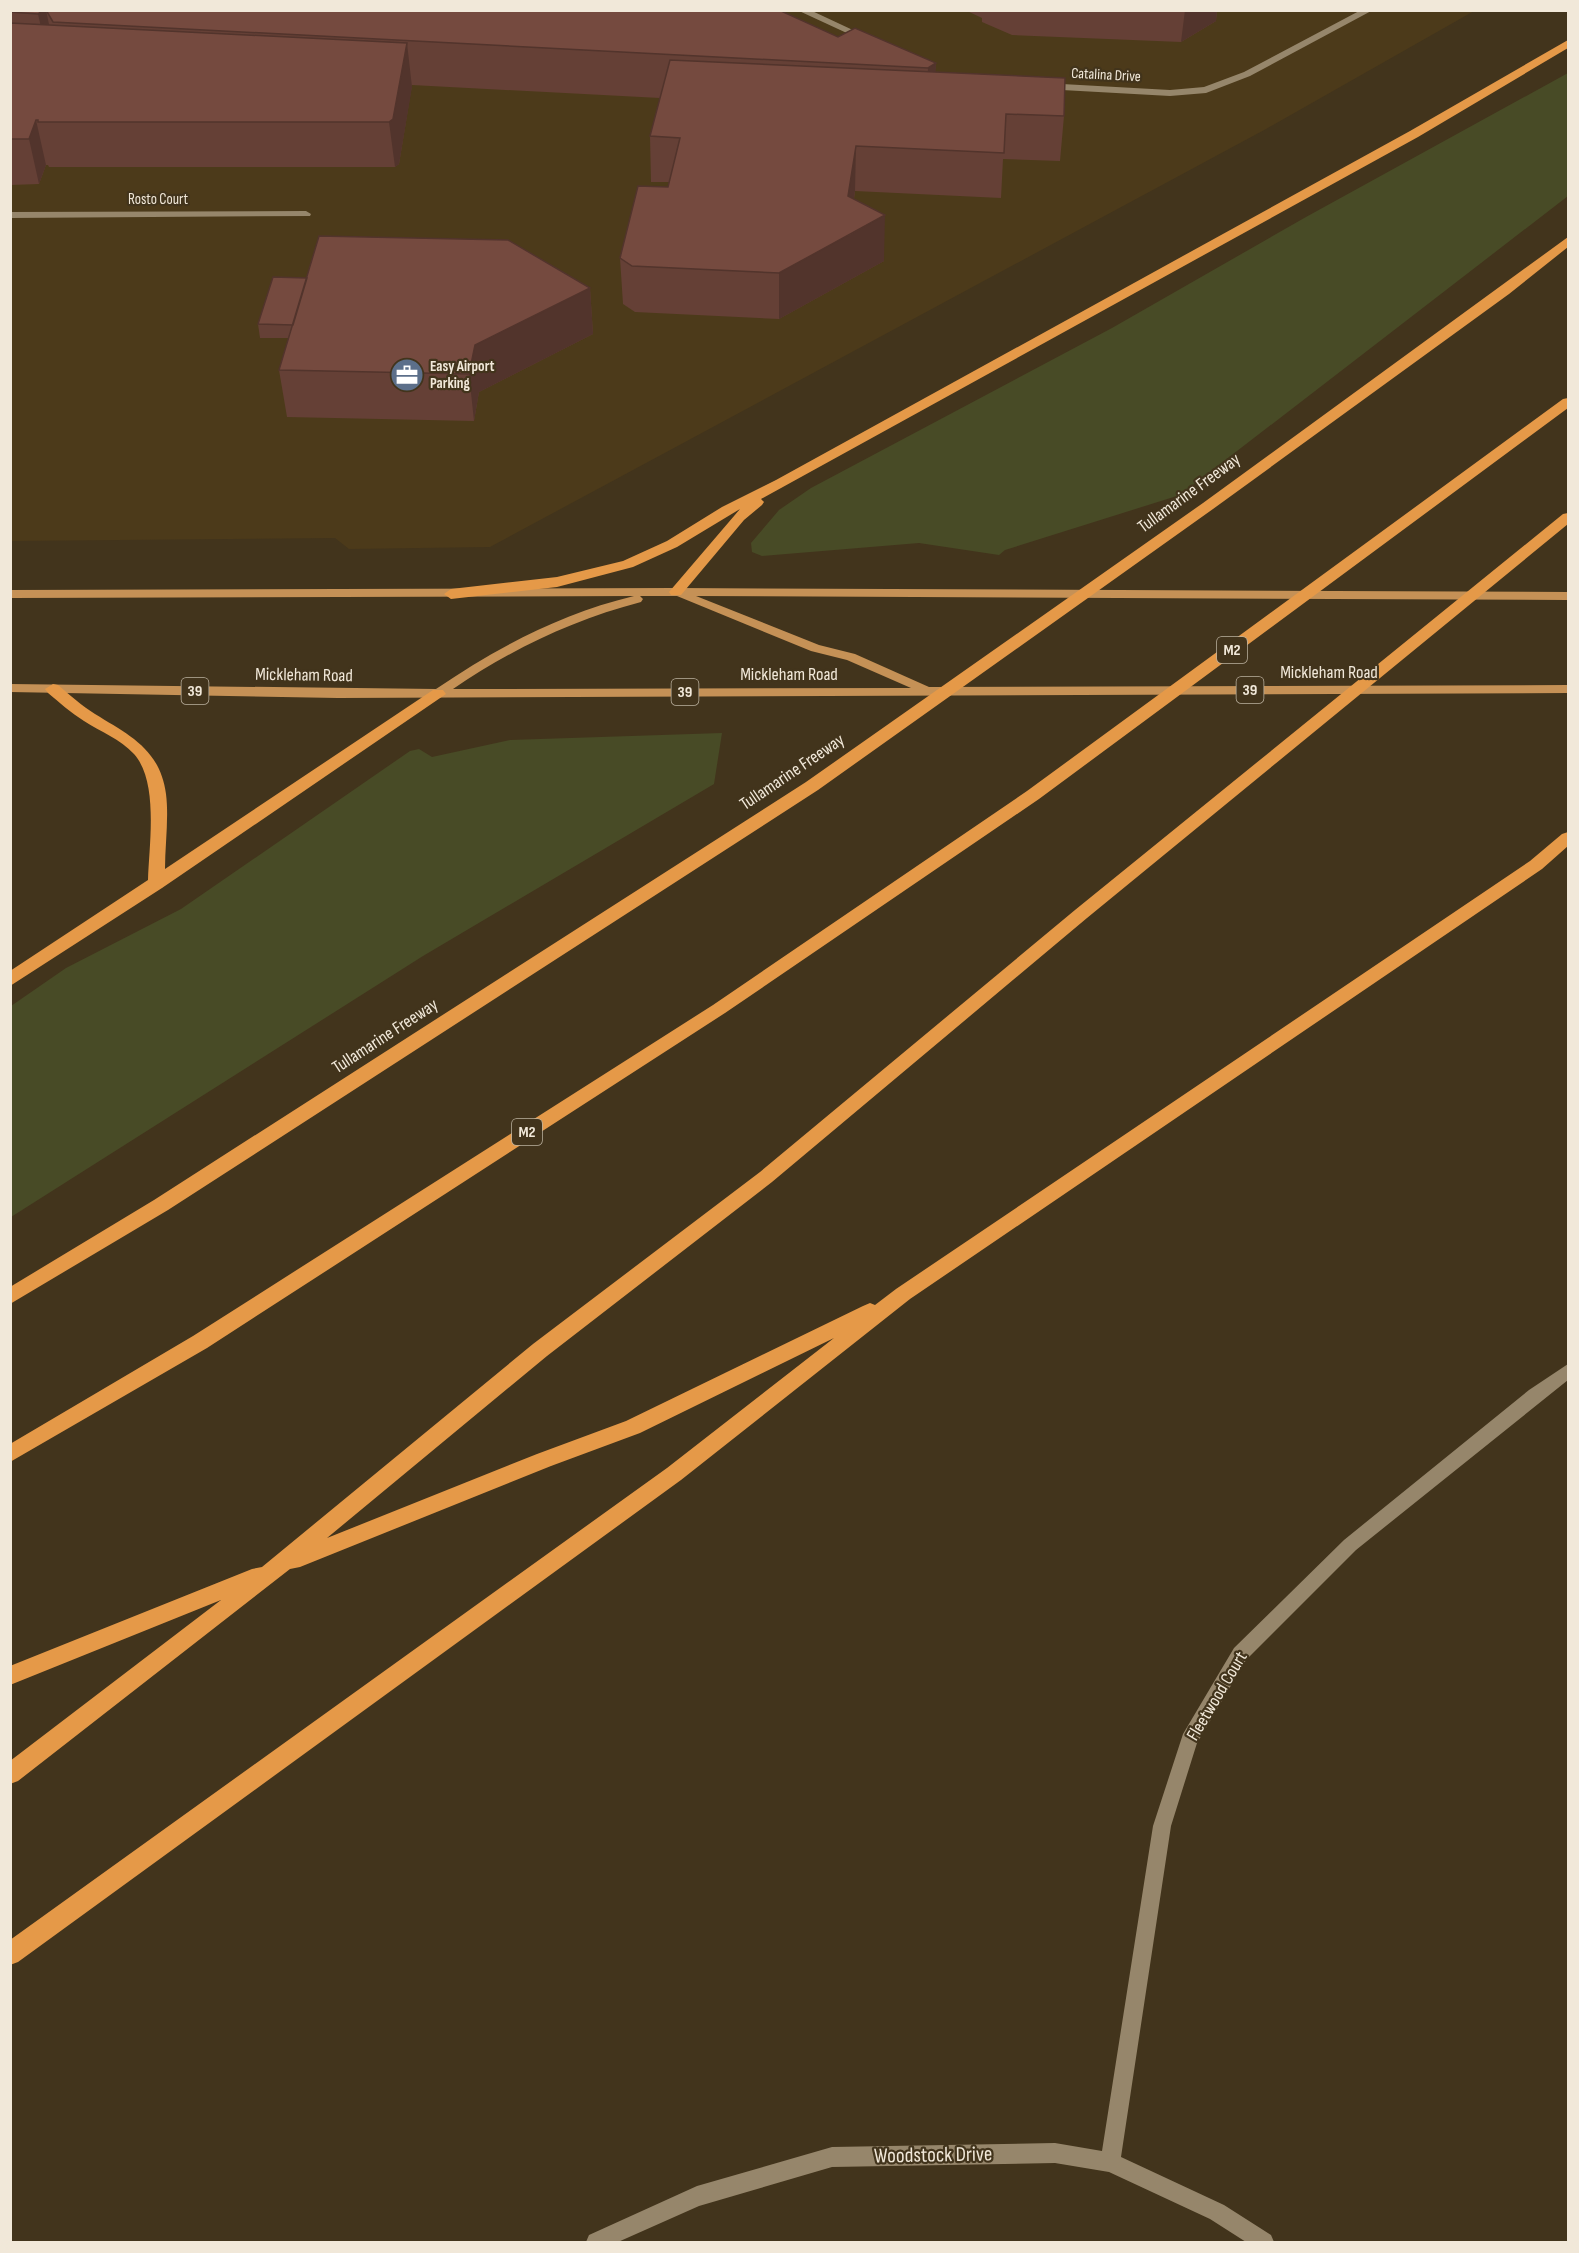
<svg xmlns="http://www.w3.org/2000/svg" width="1579" height="2253" font-family="'Sofia Sans Condensed',sans-serif">
<rect width="100%" height="100%" fill="#42341c"/>
<path fill="#4c3a1a" d="M10,11h1464l-208,118 -776,418 -141,2 -14,-11 -324,3z"/>
<path fill="#484b26" d="M1568,73v123l-388,299 -175,55 -6,5 -80,-12 -157,13 -10,-4 -1,-9 28,-33 32,-22 301,-160 194,-111z
M722,733l-8,51 -291,172 -412,261v-211l55,-38 115,-59 229,-158 9,-2 13,8 78,-17z"/>
<g fill="none" stroke-linecap="round" stroke-linejoin="round">
<path fill="#96866b" fill-rule="evenodd" d="M797,10h13l62,29 -8,2z
M1361,10h12l-123,66 -44,17 -36,3 -126,-7 -5,-3 5,-3 126,7 34,-3 40,-15z
M306,211l5,3 -1,2 -300,2v-6z
M1568,1364v16l-212,170 -110,110 -49,83 -26,83 -50,331 103,48 47,30 3,7h-28l-36,-23 -101,-47 -54,-9 -223,4 -133,39 -81,36h-32l3,-7 108,-49 135,-39 223,-4 47,8 51,-325 30,-92 51,-86 110,-108 185,-150z"/>
<path fill="#c59156" fill-rule="evenodd" d="M676,588l892,4v8l-872,-4 123,49 36,9 74,33 639,-2v8l-1230,5 -328,-6v-8l426,5c62,-42 124,-75 198,-93l-624,2v-8zM640,596h37l134,55 36,9 64,28 -458,1c59,-40 119,-69 188,-87l2,-3z"/>
<path fill="#e59948" fill-rule="evenodd" d="M1568,40v8l-150,89 -657,362 3,3 -2,3 -18,15 -63,75h-10l-2,-3 71,-83 -63,38 -44,20 -76,20 -106,12 -7,-5 7,-5 106,-12 66,-16 44,-20 55,-34 54,-27 634,-349z
M1568,237v10l-59,47 -296,215 -395,281 -650,420 -158,94v-17l144,-87 652,-418 397,-279z
M1568,398v10l-529,391 -314,214 -518,335 -197,114v-18l183,-108 520,-331 314,-214 536,-392z
M1568,513v11l-481,394 -315,264 -225,174 -220,182 210,-84 89,-33 237,-115 7,-3 5,2 21,-16 634,-428 32,-27 6,-2v14l-26,23 -632,430 -229,181 -663,482 -8,3v-25l657,-472 167,-130 -194,95 -89,33 -251,101 -10,2 -272,212 -8,3v-23l211,-161 -211,85v-19l242,-97 10,-2 271,-223 227,-172 315,-262 488,-396z
M53,684l5,1c12,10 24,21 37,29 34,21 65,35 71,80 3,24 -1,51 -1,75l268,-179h10l3,4 -284,194 -152,98v-15l138,-91c1,-35 11,-98 -14,-126 -14,-15 -33,-22 -50,-33 -13,-8 -25,-19 -36,-28l-3,-4z"/>
</g>
<path fill="#654036" d="M10,10h769l59,27 98,26 -1,9 129,44 -4,45 -57,-2 -2,39 -146,-7 -1,8 30,62 -105,58 -144,-7 -12,-8 -3,-46 48,-71 1,-5h-18l-1,-46 10,-38 -248,-13 -13,79 -4,3h-346l-1,-2h-2l-7,19 -29,1z
M965,10h252l-1,11 -35,21 -169,-7 -30,-13v-4z
M590,288l3,46 -114,58 -5,29 -187,-4 -8,-47 10,-32h-29l-2,-14z"/>
<path fill="#52342c" d="M43,10h3l9,43 -7,5 -10,-44z
M1185,10h32l-1,11 -35,21z
M407,43l5,44 -13,77 -4,3 -6,-45z
M936,63l-2,44 -8,5 2,-44z
M36,120l10,45 -7,19 -10,-45z
M856,146l-1,45 -7,45 37,-21 -1,46 -105,58v-46z
M590,288l3,46 -114,58 -5,29 -5,-47 6,-29z"/>
<path fill="#754a3f" stroke="#52342c" stroke-width="1.5" d="M10,10h33l-5,4 -28,-2z
M46,10h733l59,27 17,-9 81,35 -8,5 -875,-46z
M10,23l397,20 -14,76 -4,3h-351v-2h-2l-7,19h-19z
M670,60l395,18 -1,38 -58,-2 -2,39 -148,-7 -8,50 37,19 -106,58 -147,-7 -12,-8 18,-72 30,1 12,-49 -30,-2z
M319,236l189,4 82,48 -115,57 -6,29 -190,-4z
M273,277l34,1 -14,47 -35,-1z"/>
<defs>
<symbol id="office-disc" viewBox="-11 -11 22 22"><circle r="9.5" fill="#5c6f8a" stroke="#42341c"/><path d="M-6-3h4V-5.5h4V-3h4V5H-6ZM-1-4.5V-3h2v-1.5ZM-6 0V1H6V0Z" fill="#fff"/></symbol>
</defs>
<g fill-rule="evenodd">
<use href="#office-disc" x="388" y="356" width="38" height="38"/>
</g>
<g text-anchor="middle" dominant-baseline="central" stroke-width="4.5" stroke-linejoin="round" paint-order="stroke">
<g font-size="15" fill="#f1e8d9" stroke="#42341c">
<text transform="translate(1106 75) rotate(3)">Catalina Drive</text>
<text x="158" y="199">Rosto Court</text>
</g>
<g font-size="15" font-weight="bold" fill="#f1e8d9" stroke="#42341c" text-anchor="start">
<text x="430" y="366">Easy Airport<tspan x="430" dy="17">Parking</tspan></text>
</g>
<g fill="#42341c" stroke="#bcb2a0" stroke-width="1.5">
<rect x="1217" y="637" width="30" height="26" rx="4.5"/>
<rect x="1236.5" y="677" width="27" height="26" rx="4.5"/>
<rect x="181.5" y="678" width="27" height="26" rx="4.5"/>
<rect x="671.5" y="679" width="27" height="26" rx="4.5"/>
<rect x="512" y="1119" width="30" height="26" rx="4.5"/>
</g>
<g font-size="16" font-weight="bold" fill="#f1e8d9">
<text x="1232" y="650">M2</text>
<text x="1250" y="690">39</text>
<text x="195" y="691">39</text>
<text x="685" y="692">39</text>
<text x="527" y="1132">M2</text>
</g>
<g font-size="18" fill="#f1e8d9" stroke="#42341c">
<text transform="translate(1189 493) rotate(-36)">Tullamarine Freeway</text>
<text x="1329" y="672">Mickleham Road</text>
<text x="789" y="674">Mickleham Road</text>
<text transform="translate(304 675) rotate(1)">Mickleham Road</text>
<text transform="translate(792 772) rotate(-34)">Tullamarine Freeway</text>
<text transform="translate(385 1036) rotate(-33)">Tullamarine Freeway</text>
<text transform="translate(1217 1696) rotate(-59)">Fleetwood Court</text>
</g>
<g font-size="21" fill="#f1e8d9" stroke="#42341c">
<text transform="translate(933 2155) rotate(-1)">Woodstock Drive</text>
</g>
</g>
<rect width="1579" height="2253" fill="none" stroke="#f1e8d9" stroke-width="24"/>
</svg>
